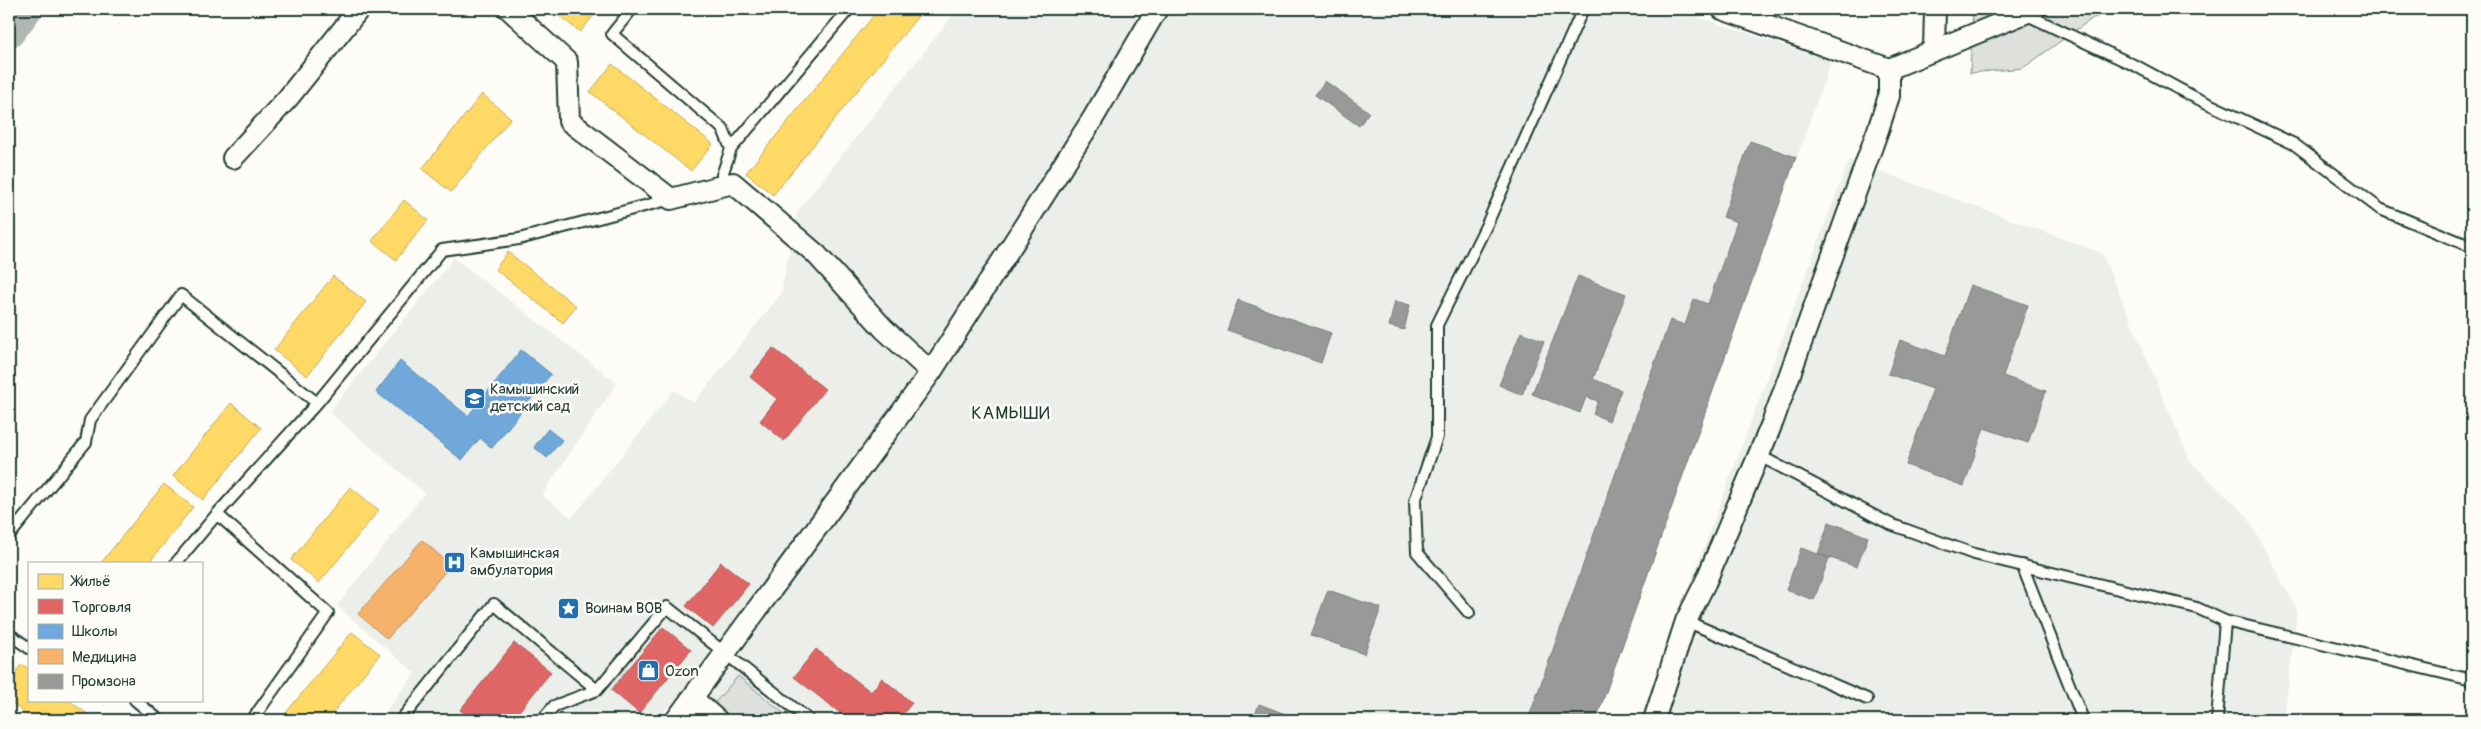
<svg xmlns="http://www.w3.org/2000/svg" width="2481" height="729" font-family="Pangolin,sans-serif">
<rect width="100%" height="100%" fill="#fdfcf7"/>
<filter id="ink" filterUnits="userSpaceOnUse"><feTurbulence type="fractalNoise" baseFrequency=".02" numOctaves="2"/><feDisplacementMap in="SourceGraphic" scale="10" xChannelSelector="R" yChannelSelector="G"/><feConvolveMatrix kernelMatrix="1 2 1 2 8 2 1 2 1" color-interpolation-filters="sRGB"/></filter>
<g filter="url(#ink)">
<path fill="#eceee9" d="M958,9h716l157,52 -235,659h-804l-54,-44 -38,44h-9l-21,-15 -14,15h-277l36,-47 -78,-67 88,-113 -96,-81 125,-154 163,125 -75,112 30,23 102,-128 20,13 87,-109 16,-82z
M1849,160l253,93 88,208 57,55 50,94 -13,110h-645z"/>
<path fill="#dde0db" stroke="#7e8e88" d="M1973,9h148l-28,9 -70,50 -53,5z
M738,676l54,44h-92z"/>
<path fill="#ffd966" stroke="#bcaa57" d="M555,9h44l-19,23 -27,-21z
M879,9h45l-151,186 -27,-22z
M612,64l101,80 -22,27 -101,-79z
M482,94l29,24 -60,74 -29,-23z
M404,200l24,20 -32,40 -24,-19z
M508,252l68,54 -13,17 -68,-54z
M333,276l33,26 -59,74 -33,-26z
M231,403l30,25 -58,72 -30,-24z
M164,484l29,23 -44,56h-48z
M350,487l29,23 -60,73 -28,-23z
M352,632l28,22 -53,66h-47z
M22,664l7,5v31h40l26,20h-62l-24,-19v-20z"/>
<path fill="#e06666" stroke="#a65a57" d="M773,348l52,41 -41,52 -24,-20 17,-22 -27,-22z
M721,562l28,22 -36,44 -27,-22z
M663,627l28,23 -52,63 -28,-23z
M514,643l37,29 -39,48h-39l-13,-10z
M816,649l55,43 11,-14 30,25 -14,17h-49l-55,-43z
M595,714l8,6h-14z"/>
<path fill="#6fa8dc" stroke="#5788aa" d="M521,350l30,24 -59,74 -12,-10 -18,22 -86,-68 24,-31 68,55z
M548,429l14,11 -15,18 -13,-11z"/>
<path fill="#f6b26b" stroke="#b68f5a" d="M422,540l29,25 -64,74 -29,-25z"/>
<path fill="#999" stroke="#747d7b" d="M1325,81l44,31 -10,14 -44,-31z
M1750,141l46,16 -200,563h-68l142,-400 15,5 9,-26 14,5 29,-82 -14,-5z
M1578,276l48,18 -33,85 28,11 -12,31 -16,-7 5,-13 -12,-4 -6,16 -48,-19z
M1970,285l58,20 -25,71 43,15 -18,52 -44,-15 -20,58 -58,-21 27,-76 -45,-15 12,-34 45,16z
M1238,300l93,33 -10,30 -94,-33z
M1395,301l15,4 -6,25 -15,-4z
M1521,332l23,9 -22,54 -23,-10z
M1829,522l39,15 -11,30 -39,-13z
M1801,548l28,10 -15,42 -28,-10z
M1328,590l53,18 -17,46 -53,-19z
M1259,704l42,16h-48z"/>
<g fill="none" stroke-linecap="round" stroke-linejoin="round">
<path stroke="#aeb8b1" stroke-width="31" d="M9,33l18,-24"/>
<defs>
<path id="service" d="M632,9l-20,25 111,95 8,20
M2025,14l113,53 52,28 104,49 86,65 92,38
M733,183l-11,-8 9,-26 118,-140
M317,403l125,-153 77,-11 152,-40
M1758,455l132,69 84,30 223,54 28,13 -8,99
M9,536l77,-94 4,-22 91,-125 136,108 -100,111
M176,563l41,-49 111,99 -76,107
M2022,565l60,152v3
M1469,613l-52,-61 -2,-51 22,-64v-112l50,-101 96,-215
M1686,621l181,78
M2225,621l247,59
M9,634l20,14
M135,700l24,20
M401,720l93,-116 103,86 70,-83 142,113
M542,720l12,-14 43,-16"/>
<path id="minor" d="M509,9l58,53 2,59 102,78 62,-16 83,71 68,75 47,43
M1722,9l167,60 146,-60
M1934,50l1,-41
M233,158l55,-60 71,-89
M692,698l25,22
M676,720l255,-348 161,-252 65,-111
M1654,720l32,-99 20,-40 67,-160 106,-294 10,-31v-27"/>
</defs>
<use href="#service" stroke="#1f3d34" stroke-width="14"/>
<use href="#minor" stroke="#1f3d34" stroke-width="24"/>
<use href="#service" stroke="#fdfcf7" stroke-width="10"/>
<use href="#minor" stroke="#fdfcf7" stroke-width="20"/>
</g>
</g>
<defs>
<symbol id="school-square" viewBox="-11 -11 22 22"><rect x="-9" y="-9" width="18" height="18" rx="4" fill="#1f6fb2" stroke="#fdfcf7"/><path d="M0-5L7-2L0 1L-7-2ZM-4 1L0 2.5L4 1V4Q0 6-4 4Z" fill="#fff"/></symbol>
<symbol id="hospital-square" viewBox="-11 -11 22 22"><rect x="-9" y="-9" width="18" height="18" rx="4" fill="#1f6fb2" stroke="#fdfcf7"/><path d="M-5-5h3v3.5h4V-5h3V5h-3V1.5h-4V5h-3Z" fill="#fff"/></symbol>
<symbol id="sight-square" viewBox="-11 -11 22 22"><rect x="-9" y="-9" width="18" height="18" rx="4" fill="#1f6fb2" stroke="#fdfcf7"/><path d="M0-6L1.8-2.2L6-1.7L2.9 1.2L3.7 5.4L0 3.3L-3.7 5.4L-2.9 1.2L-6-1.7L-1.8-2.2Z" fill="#fff"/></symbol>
<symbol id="shop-square" viewBox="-11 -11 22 22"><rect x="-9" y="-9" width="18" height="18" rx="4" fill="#1f6fb2" stroke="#fdfcf7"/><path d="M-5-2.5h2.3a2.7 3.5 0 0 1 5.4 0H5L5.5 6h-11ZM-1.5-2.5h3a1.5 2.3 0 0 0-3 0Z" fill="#fff"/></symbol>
</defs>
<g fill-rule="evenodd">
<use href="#school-square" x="462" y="386" width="25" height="25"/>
<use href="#hospital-square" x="442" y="550" width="25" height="25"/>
<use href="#sight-square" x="556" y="596" width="25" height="25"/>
<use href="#shop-square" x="636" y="658" width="25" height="25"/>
</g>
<g text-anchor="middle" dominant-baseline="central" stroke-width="5" stroke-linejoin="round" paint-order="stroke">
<g font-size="15" fill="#1f3d34" stroke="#fdfcf7" text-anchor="start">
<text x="490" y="389">Камышинский<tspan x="490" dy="17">детский сад</tspan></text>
<text x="470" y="553">Камышинская<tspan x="470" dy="17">амбулатория</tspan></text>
<text x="585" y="608">Воинам ВОВ</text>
<text x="665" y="671">Ozon</text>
</g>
<g font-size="18" letter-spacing="1" fill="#1f3d34" stroke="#fdfcf7">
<text x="1011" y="413">КАМЫШИ</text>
</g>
</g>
<rect width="2481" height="729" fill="none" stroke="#fdfcf7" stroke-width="30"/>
<rect x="15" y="15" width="2451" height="699" fill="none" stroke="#1f3d34" stroke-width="2" filter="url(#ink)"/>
<rect x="28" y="562" width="175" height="140" fill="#fdfcf7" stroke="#a4b0a9"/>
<rect x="38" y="574" width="25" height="15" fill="#ffd966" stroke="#a4b0a9"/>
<text x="72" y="586" font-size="15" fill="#1f3d34">Жильё</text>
<rect x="38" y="599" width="25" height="15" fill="#e06666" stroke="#a4b0a9"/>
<text x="72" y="612" font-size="15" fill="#1f3d34">Торговля</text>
<rect x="38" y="624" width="25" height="15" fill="#6fa8dc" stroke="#a4b0a9"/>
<text x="72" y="636" font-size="15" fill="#1f3d34">Школы</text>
<rect x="38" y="649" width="25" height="15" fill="#f6b26b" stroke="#a4b0a9"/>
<text x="72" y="662" font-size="15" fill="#1f3d34">Медицина</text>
<rect x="38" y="674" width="25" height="15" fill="#999999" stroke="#a4b0a9"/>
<text x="72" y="686" font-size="15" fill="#1f3d34">Промзона</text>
</svg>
